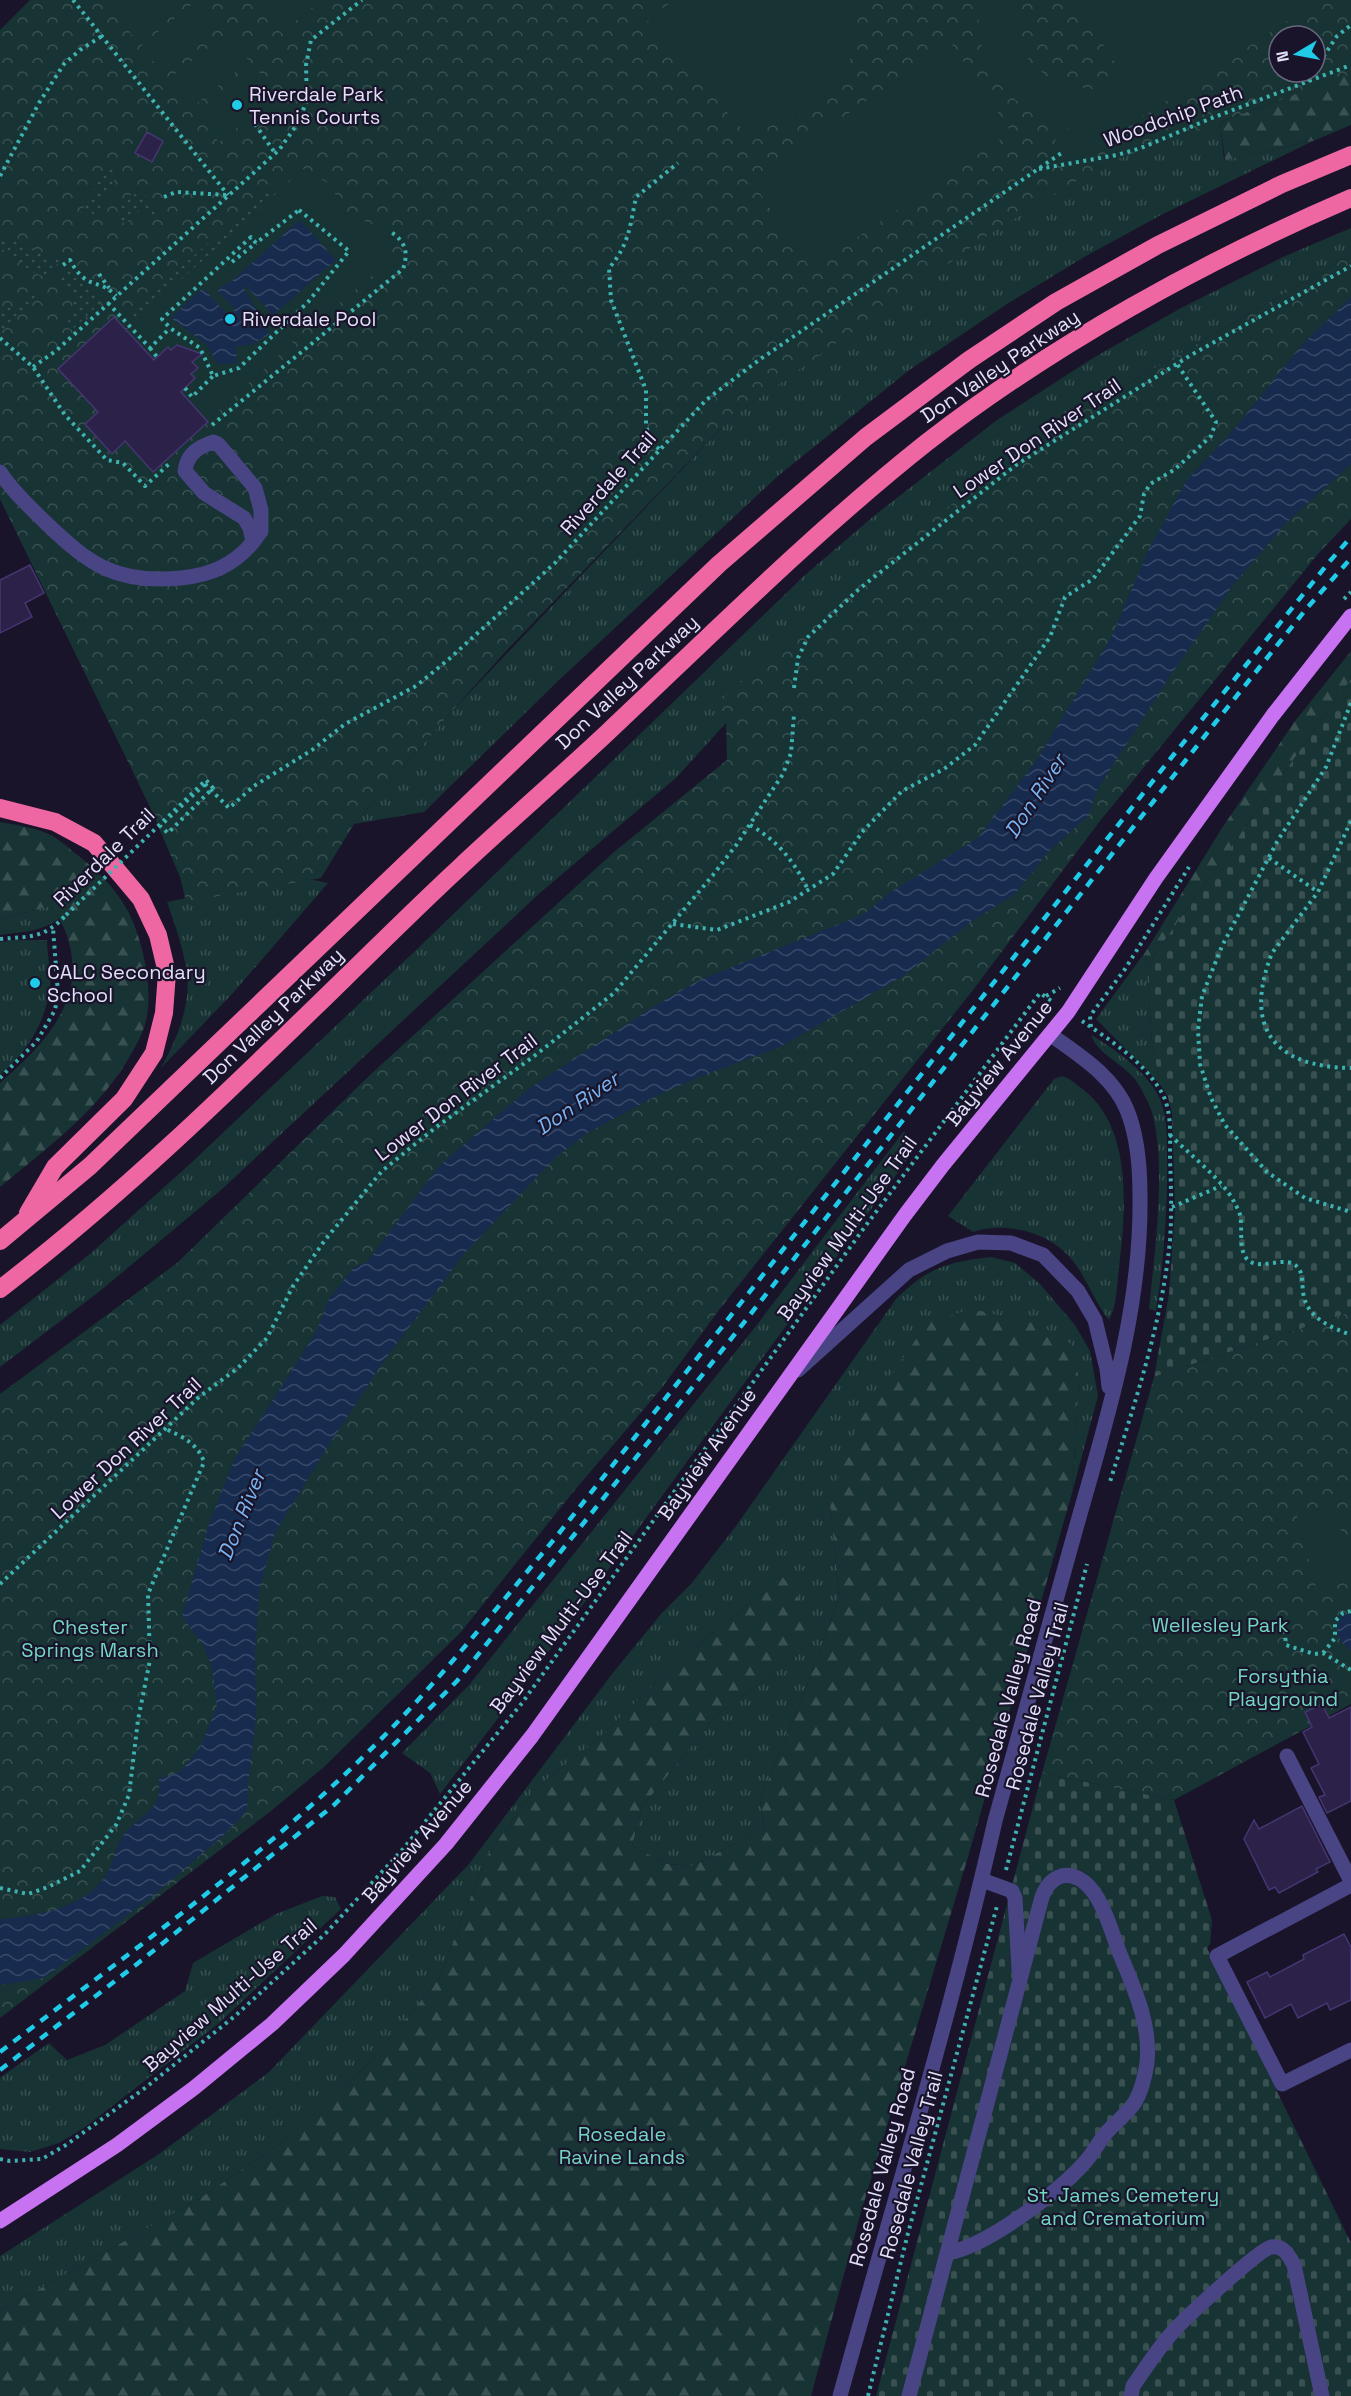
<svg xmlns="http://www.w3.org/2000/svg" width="1351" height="2396" font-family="'Space Grotesk',sans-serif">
<defs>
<pattern id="grass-tufts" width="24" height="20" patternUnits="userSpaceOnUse" patternTransform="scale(1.5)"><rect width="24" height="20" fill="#173333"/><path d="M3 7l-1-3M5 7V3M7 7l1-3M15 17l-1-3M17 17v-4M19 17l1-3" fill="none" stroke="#395051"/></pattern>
<pattern id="forest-firs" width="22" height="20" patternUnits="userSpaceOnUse" patternTransform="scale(1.5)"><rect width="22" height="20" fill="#173333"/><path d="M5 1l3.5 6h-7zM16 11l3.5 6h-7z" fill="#395051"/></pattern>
<pattern id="cemetery-stones" width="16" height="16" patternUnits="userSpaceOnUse" patternTransform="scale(1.5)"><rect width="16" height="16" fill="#173333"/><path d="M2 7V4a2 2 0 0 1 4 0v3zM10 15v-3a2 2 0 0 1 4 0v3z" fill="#395051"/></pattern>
<pattern id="park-crowns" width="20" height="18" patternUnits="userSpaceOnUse" patternTransform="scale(1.5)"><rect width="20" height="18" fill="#173333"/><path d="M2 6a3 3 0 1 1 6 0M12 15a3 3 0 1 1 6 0" fill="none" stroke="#395051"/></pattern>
<pattern id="garden-dots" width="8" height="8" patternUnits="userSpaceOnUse" patternTransform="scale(1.5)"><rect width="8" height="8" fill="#173333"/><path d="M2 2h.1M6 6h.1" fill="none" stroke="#395051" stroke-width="1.8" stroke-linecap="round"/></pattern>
<pattern id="water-waves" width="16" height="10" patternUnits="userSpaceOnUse" patternTransform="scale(1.5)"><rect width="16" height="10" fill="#172b4f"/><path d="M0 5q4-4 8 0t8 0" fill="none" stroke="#394969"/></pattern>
</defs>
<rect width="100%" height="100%" fill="#19142a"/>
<path fill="url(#grass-tufts)" d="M1277,34l2,38 -59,50 4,38 89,-19 -150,73 -77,42 -79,48 -99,67 -130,105 -221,206 -133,130 -70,12 98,-113 279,-293 56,-40 -20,-36z
M1351,228v27l-234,135 -74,46 -259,260 -58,27 -50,55 -135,114 -321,299 -120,100 -100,76v-42l91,-72 100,-90 225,-213 389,-375 70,-60 122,-95 96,-62 88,-50 102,-51z
M294,876l34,7 -95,110 -72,75c15,-27 30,-62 26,-94 -3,-24 -12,-49 -20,-72z
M51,906l8,13c-18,13 -38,13 -59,16v-16z
M14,940h33c0,15 5,32 3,47 -4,35 -23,65 -50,88v-133z
M1146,951l6,91 8,42 -64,-65z
M1091,1035c23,13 57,38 68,62 8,17 8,39 8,58 1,53 -3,104 -11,156l-7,-2c5,-52 21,-163 -2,-209 -4,-7 -8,-17 -14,-23 -13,-15 -35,-23 -42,-42z
M1062,1076c7,2 13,7 19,12 52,37 45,122 38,179 -2,16 -2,40 -10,53 -14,-17 -22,-41 -36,-59 -23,-29 -66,-40 -100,-29l-25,-16 106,-137z
M904,1131l6,14 5,4 -374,513 -101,132 -10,-21 -28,-20 67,-68 287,-359z
M991,1257l24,6 25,21 35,41 15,26 8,45 -26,97 7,-114 -249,124 9,94 -36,99 -43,104 4,28 -71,38 -25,-2 -36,-18 10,-39 74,-91 76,-56 15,-16 -24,-67 -103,82 -83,81 -61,48 -49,68 -48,123 -71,85 -77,72 -95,65 -196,110v-55l159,-102 110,-82 200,-208 143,-190 49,-60 30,-30 45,-58 160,-227c31,-31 51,-37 95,-42z
M322,1896l13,1 6,12 -123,115 -134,104 -25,15 -29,9 -30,-3v-71l5,-4 44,-31 18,17 38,-15 80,-54 8,-28 83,-49z"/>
<path fill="url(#forest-firs)" d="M1351,0v125l-38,16 -88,19 -5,-38 73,-27 22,-23v-36h-36l-3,-2z
M1351,651v28l-194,272 -10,18 -1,-18 76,-123 73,-107z
M0,822c17,3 37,6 53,14 6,4 13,9 18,14 20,15 41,34 54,56 17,28 29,83 21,115 -3,11 -9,24 -15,33 -30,55 -84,94 -131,133v-104c43,-38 87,-81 68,-144 -3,-12 -11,-23 -17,-33l-51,13z
M972,1309l66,15 33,20 8,35 -7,114 -104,364 -109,362 -48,177h-811v-85l196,-110 95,-65 77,-72 71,-85 48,-123 49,-68 61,-48 83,-81 103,-82 30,41 -6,26 -15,16 -76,56 -74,91 -10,39 36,18 25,2 71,-38 -4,-28 43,-104 36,-99 -9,-94 28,-80 70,-101z"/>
<path fill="url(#cemetery-stones)" d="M1351,679v633l-197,65 15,-83 6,-85 -3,-96 -4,-16 -8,-13 -8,-42 -5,-73 10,-18z
M1042,1773l132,27 38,120 -2,24 -3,4 144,295v153h-475z"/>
<path fill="url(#park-crowns)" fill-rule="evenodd" d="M30,0h1321v74l-247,90 -111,68 -262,186 -225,233 -54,60 -98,113 -33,54 -135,24 -6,-25 -30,-70 -150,-308v-469zM1279,36h36v36h-36z
M1351,255v264l-33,35 -218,267 -127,169 -254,320 -58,79 -87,102 -113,141 -137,135 -53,44 -271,207v-624l177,-131 194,-189 243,-222 113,-92 -1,-37 -12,-16 89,-81 71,-59 89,-72 80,-59 74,-46z
M1351,1312v392l-177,96 -132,-27 112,-396z"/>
<path fill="url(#garden-dots)" d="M108,164l5,2 1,15 -9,13 -6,17 -11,5 -7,-4z
M268,189l6,6 -138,126 -7,-7z
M132,194l14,1 12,14 -2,4 -4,2 -12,-5 -7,3 -6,9 -4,1 -5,-11 3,-9z
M0,234l51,23h8l2,5 -9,5 -8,9c-22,-4 -24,-23 -44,-27z
M68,269c3,4 7,9 11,12 9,8 20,9 21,22l-28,27 -6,-3c10,-23 10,-33 -8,-51z
M30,291l7,4 -37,38v-25l14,-2z"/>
<path fill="#173333" d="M129,0h56l-49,40 -22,-28z
M197,0h3l21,26 -58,48 -22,-28z
M264,0h57l-40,33 -23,-28z
M674,0h180l1,34 -9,43 -35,31 -63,28 -101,-116z
M980,0h40l-3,5 1,29 11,27 22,19 23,7 26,3 27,-9 -53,-81h245l-248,164 -16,-24 14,-11c-60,-20 -98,-63 -89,-129z
M227,33l22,28 -58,47 -23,-28z
M951,43l60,89 -200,137 -60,-89z
M255,67l23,28 -59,47 -22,-28z
M303,169l30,17 7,25 46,19 7,27 7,3 -21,19 -8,-3 -57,49 -11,-1 -14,13 4,5 -140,130 -95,-103 68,-39z
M1334,1505l17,62v14l-34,9 -20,-74z"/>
<path fill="url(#water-waves)" d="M300,220l36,40 -63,55 -27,-29 -2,2c8,16 18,30 26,46l-20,11 -14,1 1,17 -19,1 -11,-19 -36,-27 32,-30 26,28 6,-7 -17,-17 1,-4 13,-7z
M1351,297v167l-65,59 -53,62 -63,91 -73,114 -9,26 -40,36 -33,42 -43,27 -69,55 -123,71 -81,30 -41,18 -71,38 -33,26 -91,96 -80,107 -60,92 -48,79 -16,58 -4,62 1,66 -8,65 -1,27 -22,23 -75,64 -106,80 -44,7v-66c34,-2 84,-11 105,-42 9,-12 9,-30 19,-42 8,-12 25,-20 32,-33 4,-6 3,-17 3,-23l22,-8 19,-24 17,-40 -5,-40 -9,-22 -21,-29 27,-92 25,-64 81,-126 14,-35 24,-31 15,-7 72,-96 87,-75 129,-85 44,-25 164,-66 25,-21 89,-55 58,-77 76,-125 36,-85 38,-70 51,-55 63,-79z
M1351,1613v37c-13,-8 -18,-21 -10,-34z"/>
<path fill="#2c2249" stroke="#453672" stroke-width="1.5" d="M147,132l16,9 -11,21 -17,-9z
M114,317l40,43 14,-13 3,3 6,-5 25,9 -10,8 6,6 -7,6 4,4 -14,14 27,30 -55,50 -28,-31 -13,13 -27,-30 13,-12 -40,-43z
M30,565l14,28 -19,10 7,14 -32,16v-53z
M1322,1704l7,14 22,-11v94l-24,12 -8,-16 6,-2 -14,-27 8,-4 -16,-32 9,-5 -7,-15z
M1302,1806l28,56 -14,7 2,3 -39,21 -4,-6 -6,3 -25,-51 10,-19 5,9z
M1344,1934l7,13v53l-21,10 -3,-7 -29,15 -7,-14 -26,14 -18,-36 20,-10 3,5 34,-18 -1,-4z"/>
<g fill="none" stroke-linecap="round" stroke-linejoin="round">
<path stroke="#3eb2b0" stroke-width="4" stroke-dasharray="3 4.5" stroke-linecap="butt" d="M73,0l155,195
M1315,69l22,-33 14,-11
M1307,81l6,-9
M255,124l20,29
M1039,169l78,-14 24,-7 71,-30 139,-53
M0,176l39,-73 25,-39 16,-14 22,-14
M164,197l12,-5 51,3
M299,210l50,41 -41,51 -69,66 -26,8 -13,-28 -30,-20 -8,-9 89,-82 5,6z
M232,262l24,-19
M63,265l7,-5c17,32 29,17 46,36
M99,274l10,14
M108,303l42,45 20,-20
M0,338l33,29 32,48 42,45 16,3 22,23 24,-22
M150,348l7,9
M33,367l24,-17 222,-200 19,-27 9,-23 -1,-35 5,-25 51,-40
M185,388l7,9 21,-21
M212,425l191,-156c6,-17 2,-29 -14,-38
M659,449l-9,-8 -4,-16v-35l-35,-90 -2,-32c20,-23 21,-42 27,-71l42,-34
M1344,599l7,-7
M794,688l4,-30 10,-21 51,-48 157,-124 175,-110 160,-89
M1351,703l-25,64 -48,73 -56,106 -20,50 -4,34 2,34 11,34 14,27 42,47 38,26 46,14
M205,784l24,24 25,-22 58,-36 33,-26 71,-38 33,-27 106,-96 151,-163 53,-40 304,-208
M1351,821l-33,71 -46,61c-29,74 1,114 79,115
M750,825c27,15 45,37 58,65
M1269,858l49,34
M673,924l44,6 72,-28 44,-28 30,-43 39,-40 42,-22 31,-24 75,-108 15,-40 28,-18 47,-63 4,-22 6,-10 24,-14 20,-18 17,-16 5,-14 -39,-58
M0,939c32,-3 43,0 66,-24
M1046,996l14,-8
M1082,1021c28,19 64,42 81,74 9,18 7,43 7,63 1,28 2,55 0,82 -8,84 -36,165 -61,245
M1091,1027l-1,-11 35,-47 64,-102
M0,1078l37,-37 18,-31 3,-17 -5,-65
M1170,1135c17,17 55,47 64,67 2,4 5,8 6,13 3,13 -2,34 7,44 13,14 40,-7 52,10 4,6 3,16 4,22 2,26 27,36 48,44
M1172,1207l49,-21
M0,1584l199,-187 39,-29 29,-30 26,-52 32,-46 57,-69 53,-43 98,-71 81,-64 99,-118 24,-31 36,-55 10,-15 8,-21 3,-38
M1284,1623l2,22 28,9 9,-1 28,17
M1323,1653l12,-15v-17l8,-8 8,-2
M1006,1870l81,-306
M0,1888l28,6 20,-7 32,-16 36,-46 13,-30 9,-75 12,-60 -2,-66 56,-132c-6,-18 -21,-25 -38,-33
M0,2159l10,2 32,-2 24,-14 79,-57 90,-72 91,-83 77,-84 119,-146 342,-475 176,-235 13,9
M868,2396l39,-159 90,-331"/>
<path stroke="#494484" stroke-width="15" d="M0,472c13,20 30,35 46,51 45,43 71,61 135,55 30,-3 53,-13 72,-36l-3,-14 -6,-10 -40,-25 -19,-22c2,-17 13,-24 28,-29l6,3 36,43 6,22v21l-8,11
M798,1370l111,-100 38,-19 31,-9 33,1 32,12 35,36 17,29 12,49 2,18
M1287,1756l64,125
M982,1880l30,11 3,7 4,72
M1351,1885l-134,71 65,128 69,-34
M840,2396c53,-191 111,-382 155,-575 26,-92 51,-184 76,-275 32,-115 71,-231 69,-351 0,-28 -2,-58 -13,-85 -14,-34 -47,-54 -76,-75
M909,2396l133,-499c7,-19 23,-29 42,-15 19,15 27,49 36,72 14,34 31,70 27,109 -2,13 -5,27 -12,39 -7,11 -19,20 -28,30 -8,9 -13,20 -21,29 -26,30 -100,86 -139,92
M1131,2396l2,-10c12,-17 24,-36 38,-52 11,-13 87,-84 100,-87 13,-2 18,9 23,18l28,131"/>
<path stroke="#c772f1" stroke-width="15" d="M0,2221l117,-76 77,-57 78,-64 72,-69 102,-111 86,-108 373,-521 38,-50 125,-153 88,-134 117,-163 78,-99"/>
<path stroke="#ef67a2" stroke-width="18" d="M0,808l55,14 39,21 47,56 17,36 9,38 -3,40 -10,40 -30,46 -69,68 -27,46
M0,1241l90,-75 629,-602 147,-127 103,-77 87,-58 102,-57 124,-61 69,-29
M0,1289c123,-94 234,-203 345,-311 38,-37 75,-74 114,-110 49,-46 100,-90 149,-136 104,-98 206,-200 318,-289 126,-98 278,-182 425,-245"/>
<path stroke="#1fcbe8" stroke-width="4.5" stroke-dasharray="9 8" stroke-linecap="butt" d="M0,2052c129,-99 263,-194 378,-310 64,-64 120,-136 178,-205l619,-784 155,-192 21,-24
M0,2070l137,-106 197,-159 123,-124 270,-337 488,-621 92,-115 44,-50"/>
<path stroke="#3eb2b0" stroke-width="4" stroke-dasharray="3 4.5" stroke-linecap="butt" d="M66,915l140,-135 7,8 -45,45 -8,-7 45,-42"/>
</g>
<g fill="#1fcbe8" stroke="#19142a" stroke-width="2">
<circle cx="237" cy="105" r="6"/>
<circle cx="230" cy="319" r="6"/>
<circle cx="35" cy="983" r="6"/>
</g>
<g text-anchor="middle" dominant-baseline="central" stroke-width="4.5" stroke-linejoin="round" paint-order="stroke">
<g font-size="20" fill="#e4e0fc" stroke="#19142a" text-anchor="start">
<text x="249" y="94">Riverdale Park<tspan x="249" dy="23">Tennis Courts</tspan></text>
<text x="242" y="319">Riverdale Pool</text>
<text x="47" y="972">CALC Secondary<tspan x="47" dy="23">School</tspan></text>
</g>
<g font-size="20" fill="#e4e0fc" stroke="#19142a">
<text transform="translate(1173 116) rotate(-20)">Woodchip Path</text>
<text transform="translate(1000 366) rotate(-34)">Don Valley Parkway</text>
<text transform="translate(1037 438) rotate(-34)">Lower Don River Trail</text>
<text transform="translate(608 483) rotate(-48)">Riverdale Trail</text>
<text transform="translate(627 682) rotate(-43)">Don Valley Parkway</text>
<text transform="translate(104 857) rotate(-44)">Riverdale Trail</text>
<text transform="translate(273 1016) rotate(-44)">Don Valley Parkway</text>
<text transform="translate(999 1063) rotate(-51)">Bayview Avenue</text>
<text transform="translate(456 1097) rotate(-37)">Lower Don River Trail</text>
<text transform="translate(847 1228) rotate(-54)">Bayview Multi-Use Trail</text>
<text transform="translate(126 1448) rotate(-43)">Lower Don River Trail</text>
<text transform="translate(707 1454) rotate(-55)">Bayview Avenue</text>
<text transform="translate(561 1622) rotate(-53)">Bayview Multi-Use Trail</text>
<text transform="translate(1037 1696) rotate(-75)">Rosedale Valley Trail</text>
<text transform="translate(1008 1698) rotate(-75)">Rosedale Valley Road</text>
<text transform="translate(417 1841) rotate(-49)">Bayview Avenue</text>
<text transform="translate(230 1995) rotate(-41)">Bayview Multi-Use Trail</text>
<text transform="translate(911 2165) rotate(-75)">Rosedale Valley Trail</text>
<text transform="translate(882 2167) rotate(-75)">Rosedale Valley Road</text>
</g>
<g font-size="20" fill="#72d6c2" stroke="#19142a">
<text x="1220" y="1625">Wellesley Park</text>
<text x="90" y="1627">Chester<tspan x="90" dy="23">Springs Marsh</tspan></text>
<text x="1283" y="1676">Forsythia<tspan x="1283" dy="23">Playground</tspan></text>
<text x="622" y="2134">Rosedale<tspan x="622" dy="23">Ravine Lands</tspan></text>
<text x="1123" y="2195">St. James Cemetery<tspan x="1123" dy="23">and Crematorium</tspan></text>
</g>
<g font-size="21" font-style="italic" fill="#78b3f1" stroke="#19142a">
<text transform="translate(1035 796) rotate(-57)">Don River</text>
<text transform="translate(577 1103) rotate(-34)">Don River</text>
<text transform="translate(241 1515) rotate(-68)">Don River</text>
</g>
</g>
<g transform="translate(1297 54) rotate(260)"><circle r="28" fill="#19142a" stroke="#6a667e" stroke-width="1.5"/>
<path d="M0-4.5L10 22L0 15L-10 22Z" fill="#1fcbe8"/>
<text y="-9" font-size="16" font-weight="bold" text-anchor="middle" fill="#e4e0fc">N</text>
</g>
</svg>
